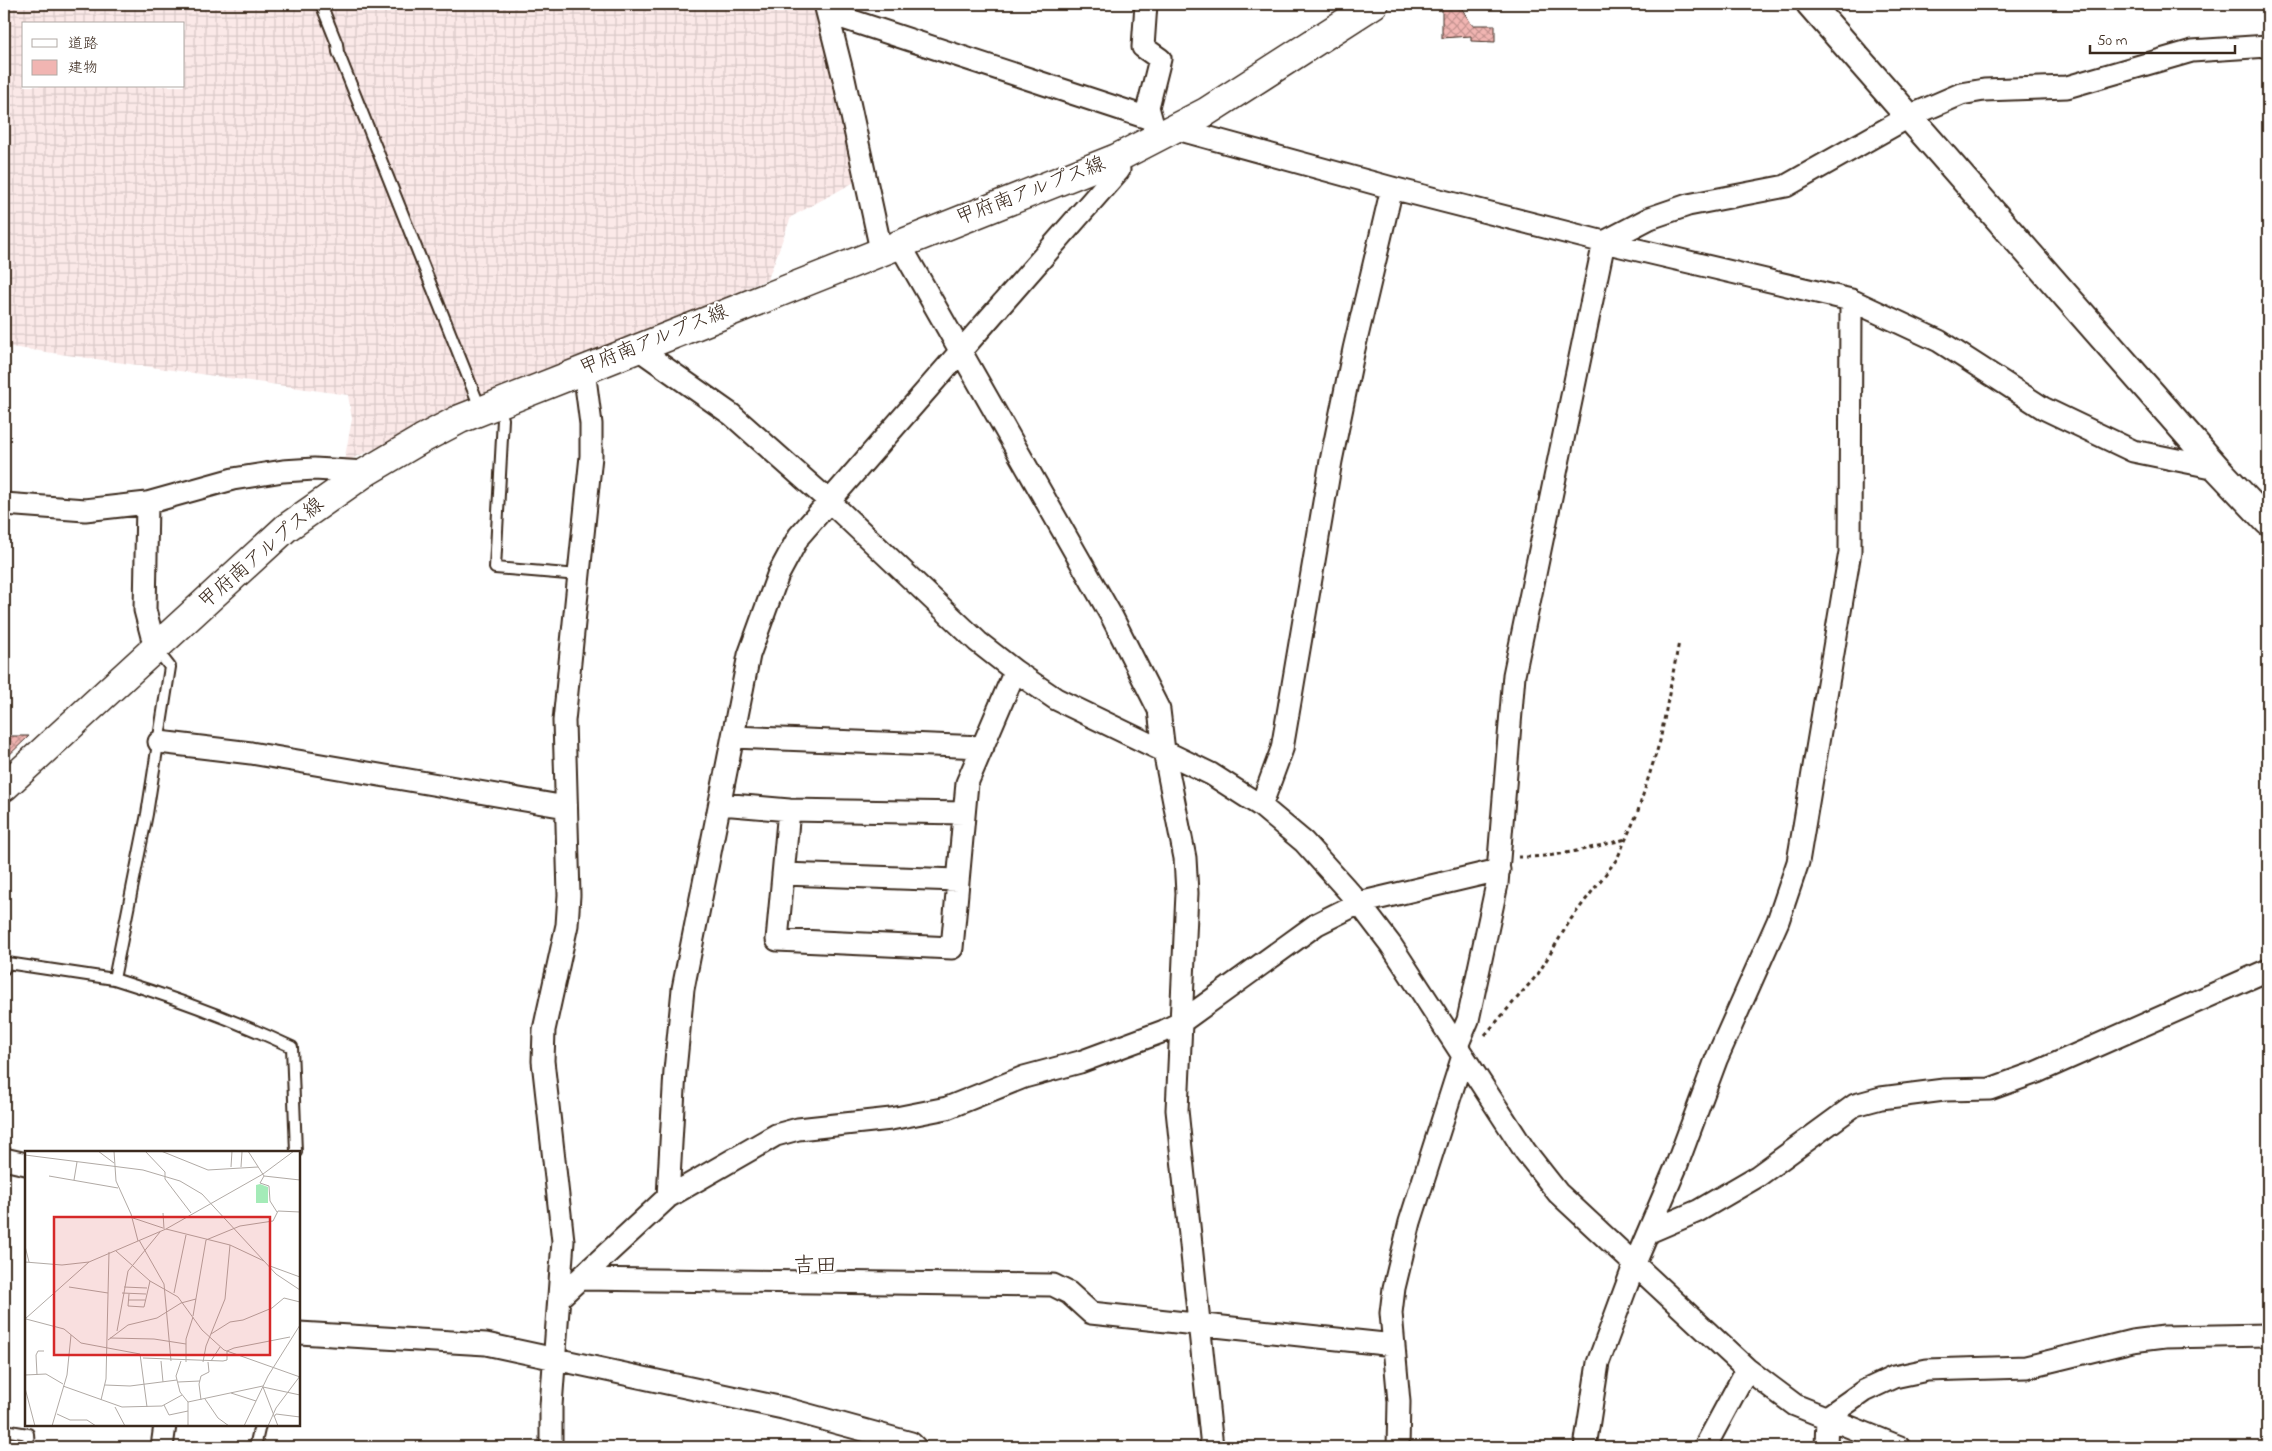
<svg xmlns="http://www.w3.org/2000/svg" width="2272" height="1451" font-family="'Indie Flower','Klee One',sans-serif">
<defs>
<pattern id="industrial-grid" width="8" height="8" patternUnits="userSpaceOnUse" patternTransform="scale(1.25)"><rect width="8" height="8" fill="#fbe9e8"/><path d="M0 4h8M4 0v8" fill="none" stroke="#d8c8c7"/></pattern>
<pattern id="building-cross-hatch" width="8" height="8" patternUnits="userSpaceOnUse" patternTransform="scale(1.25)"><rect width="8" height="8" fill="#f1b5b2"/><path d="M0 0l8 8M0 8l8-8" fill="none" stroke="#c49390"/></pattern>
</defs>
<rect width="100%" height="100%" fill="#fff"/>
<filter id="ink" filterUnits="userSpaceOnUse"><feTurbulence type="fractalNoise" baseFrequency=".02" numOctaves="2"/><feDisplacementMap in="SourceGraphic" scale="10" xChannelSelector="R" yChannelSelector="G"/><feConvolveMatrix kernelMatrix="1 2 1 2 8 2 1 2 1" color-interpolation-filters="sRGB"/></filter>
<g filter="url(#ink)">
<path fill="url(#industrial-grid)" fill-rule="evenodd" d="M4,4h812l44,175 -69,38 -23,62 -424,183 8,-43 -4,-24 -344,-49zM24,24h160v62h-160z"/>
<path fill="url(#building-cross-hatch)" stroke="#3b2a1e" d="M1442,4h17l13,21h23v17l-24,-1v-5l-29,2z
M4,736h25l-25,24z"/>
<g fill="none" stroke-linecap="round" stroke-linejoin="round">
<defs>
<path id="service" d="M321,4l16,40 1,8 143,358
M497,406l6,13 -8,149 84,7
M4,969l3,-6 107,16 33,-165 23,-147 -14,-18
M114,979c62,19 120,41 178,68l4,105
M4,1430l24,4 1,13
M255,1447l5,-22"/>
<path id="minor" d="M825,4l19,75 37,171
M1146,4l-3,43 17,12 -12,48 6,22
M828,13l323,106
M1177,129l215,59 212,54 247,58 88,41 104,67 90,43 84,17
M899,243l213,374 47,93 5,41 21,107 2,35 -10,217 35,337
M637,348l95,67 97,86 149,141 37,29 41,28 155,75 50,32 43,36 55,61 32,42 134,206 33,42 189,176 48,36 105,42
M147,503l-2,107 10,38
M4,504l81,6 62,-7 86,-24 50,-8 31,-2 52,3
M733,737l250,10
M159,742l92,11 315,54
M721,804l68,6 175,3
M1261,806l21,-57 49,-288 23,-112 38,-161
M789,810l-12,130 175,8 15,-165 48,-112
M783,874l175,6
M1457,1046l11,-26 29,-136 17,-209 90,-433 46,-24 38,-13 98,-19 124,-70 51,-22 23,-4 83,-3 125,-36 76,-5
M4,1159l22,5
M668,1197l7,-126 8,-82 66,-334 29,-80 21,-39 320,-366 -2,-12
M1649,1232l49,-21 60,-35 97,-71 26,-7 63,-8 46,-1 47,-17 231,-102
M580,1279l473,6 16,8 22,20 303,32
M559,1298l109,-101 108,-62 22,-6 93,-10 56,-11 77,-31 56,-15 84,-31 16,-8 137,-99 42,-21 140,-33
M299,1333l187,11 297,64 128,35 4,4
M162,1447l3,-22
M551,1447v-41l12,-165 -20,-180 1,-31 23,-105 2,-30 -5,-174 27,-265v-32l-7,-54
M1398,1447l1,-45 -8,-89 3,-25 16,-66 53,-166
M1585,1447l13,-84 37,-100 41,-96 40,-107 62,-139 20,-59 52,-310 1,-252
M1705,1447l42,-78
M1826,1447l1,-30 37,-26 30,-14 33,-7 99,-3 106,-26 32,-4 104,-2"/>
<path id="tertiary" d="M1810,4l407,464 51,54"/>
<path id="primary" d="M4,787l282,-259 80,-56 56,-33 38,-20 124,-49 533,-212 89,-46 168,-108"/>
</defs>
<use href="#service" stroke="#3b2a1e" stroke-width="14"/>
<use href="#minor" stroke="#3b2a1e" stroke-width="25"/>
<use href="#tertiary" stroke="#3b2a1e" stroke-width="30"/>
<use href="#primary" stroke="#3b2a1e" stroke-width="31"/>
<path stroke="#3b2a1e" stroke-width="3" stroke-dasharray="4 4" stroke-linecap="butt" d="M1518,857c38,1 72,-9 108,-18
M1485,1035l53,-61 33,-55 46,-60 20,-45 23,-73 19,-99"/>
<use href="#service" stroke="#fff" stroke-width="10"/>
<use href="#minor" stroke="#fff" stroke-width="21"/>
<use href="#tertiary" stroke="#fff" stroke-width="26"/>
<use href="#primary" stroke="#fff" stroke-width="28"/>
</g>
</g>
<g text-anchor="middle" dominant-baseline="central" stroke-width="4.5" stroke-linejoin="round" paint-order="stroke">
<g font-size="20" fill="#3b2a1e" stroke="#fff">
<text transform="translate(1031 192) rotate(-21)">甲府南アルプス線</text>
<text transform="translate(654 341) rotate(-22)">甲府南アルプス線</text>
<text transform="translate(262 554) rotate(-41)">甲府南アルプス線</text>
</g>
<g font-size="22" fill="#3b2a1e" stroke="#fff">
<text x="815" y="1267">吉田</text>
</g>
</g>
<g transform="translate(25 1151)">
<rect width="275" height="275" fill="#fff"/>
<path d="M235,33l8,3v16h-12v-18z" fill="#a4ebb8"/>
<path fill="none" stroke="#b1aaa5" stroke-width="1" d="M73,0l16,12M89,0l2,30 15,33 7,27M120,0l20,21v7l26,34M136,0l47,19 50,-3M223,0l16,25 -4,7 9,3 1,15 7,11M0,4l118,15 37,11 22,13 74,80 24,16M206,16l1,-16M216,16l1,-15M24,25l69,12M239,25l36,4M49,29l3,-18M138,62l1,16M108,67l30,10M141,78l64,16 34,16M114,89l25,44 7,77M0,95l4,16M91,100l34,30 28,16 24,33 22,20 76,27M0,111l37,3 27,-3M245,115l30,11M44,136l39,6M99,136l23,1M97,142l24,1M149,142l12,-58M104,143l-1,12 16,1 6,-26M103,149h17M168,165l13,-76 34,-14 33,-5 5,-10 22,1M0,168l64,-57 77,-33 97,-55 31,-23M1,168l38,10 17,14 59,11 7,53M92,180l11,-60 32,-39M186,183l19,-12 13,-2 29,-12 12,-10 16,4M85,187l44,1 32,5M83,189l20,-15 29,-7 24,-15 15,-4M118,207l80,3 4,-1v-9l7,-3 56,-11M136,210l2,21M156,210l-5,15 4,16 8,10v24M186,210l9,-14M161,211v-23l7,-22M178,211l3,-16 19,-47 5,-54M0,224l21,-1 17,10M12,224l-1,-20 2,-4h6M153,231l22,-1M80,234l25,1 47,-6M38,235l59,21 40,-1 20,-11M238,236l15,39M238,236l37,8M0,237l10,38M206,242l25,8M180,248l13,19 11,8M76,249l5,-21 3,-127M176,249l-2,-16 2,-8 8,-4 -1,-10M163,251l75,-16M139,254l5,10 19,-4M90,256l10,19M32,263l13,6h17l9,6M249,266l2,-3 24,3M27,275l15,-51 4,-40M219,275l24,-50 32,-51M243,275l8,-18 24,-32"/>
<path fill="#d62828" fill-opacity="0.15" stroke="#d62828" stroke-width="2.5" d="M29,66h216v138h-216z"/>
<rect width="275" height="275" fill="none" stroke="#3b2a1e" stroke-width="2.5"/>
</g>
<rect width="2272" height="1451" fill="none" stroke="#fff" stroke-width="20"/>
<rect x="10" y="10" width="2252" height="1431" fill="none" stroke="#3b2a1e" stroke-width="2" filter="url(#ink)"/>
<rect x="22" y="22" width="162" height="65" fill="#ffffff" stroke="#b1aaa5"/>
<rect x="32" y="39" width="25" height="8" fill="#ffffff" stroke="#b1aaa5"/>
<text x="68" y="48" font-size="15" fill="#3b2a1e">道路</text>
<rect x="32" y="60" width="25" height="15" fill="#f1b5b2" stroke="#b1aaa5"/>
<text x="68" y="72" font-size="15" fill="#3b2a1e">建物</text>
<path d="M2090 45v8h145v-8" fill="none" stroke="#3b2a1e" stroke-width="2.5"/>
<text x="2097" y="45" font-size="15" fill="#3b2a1e" stroke="#ffffff" stroke-width="4" paint-order="stroke">50 m</text>
</svg>
